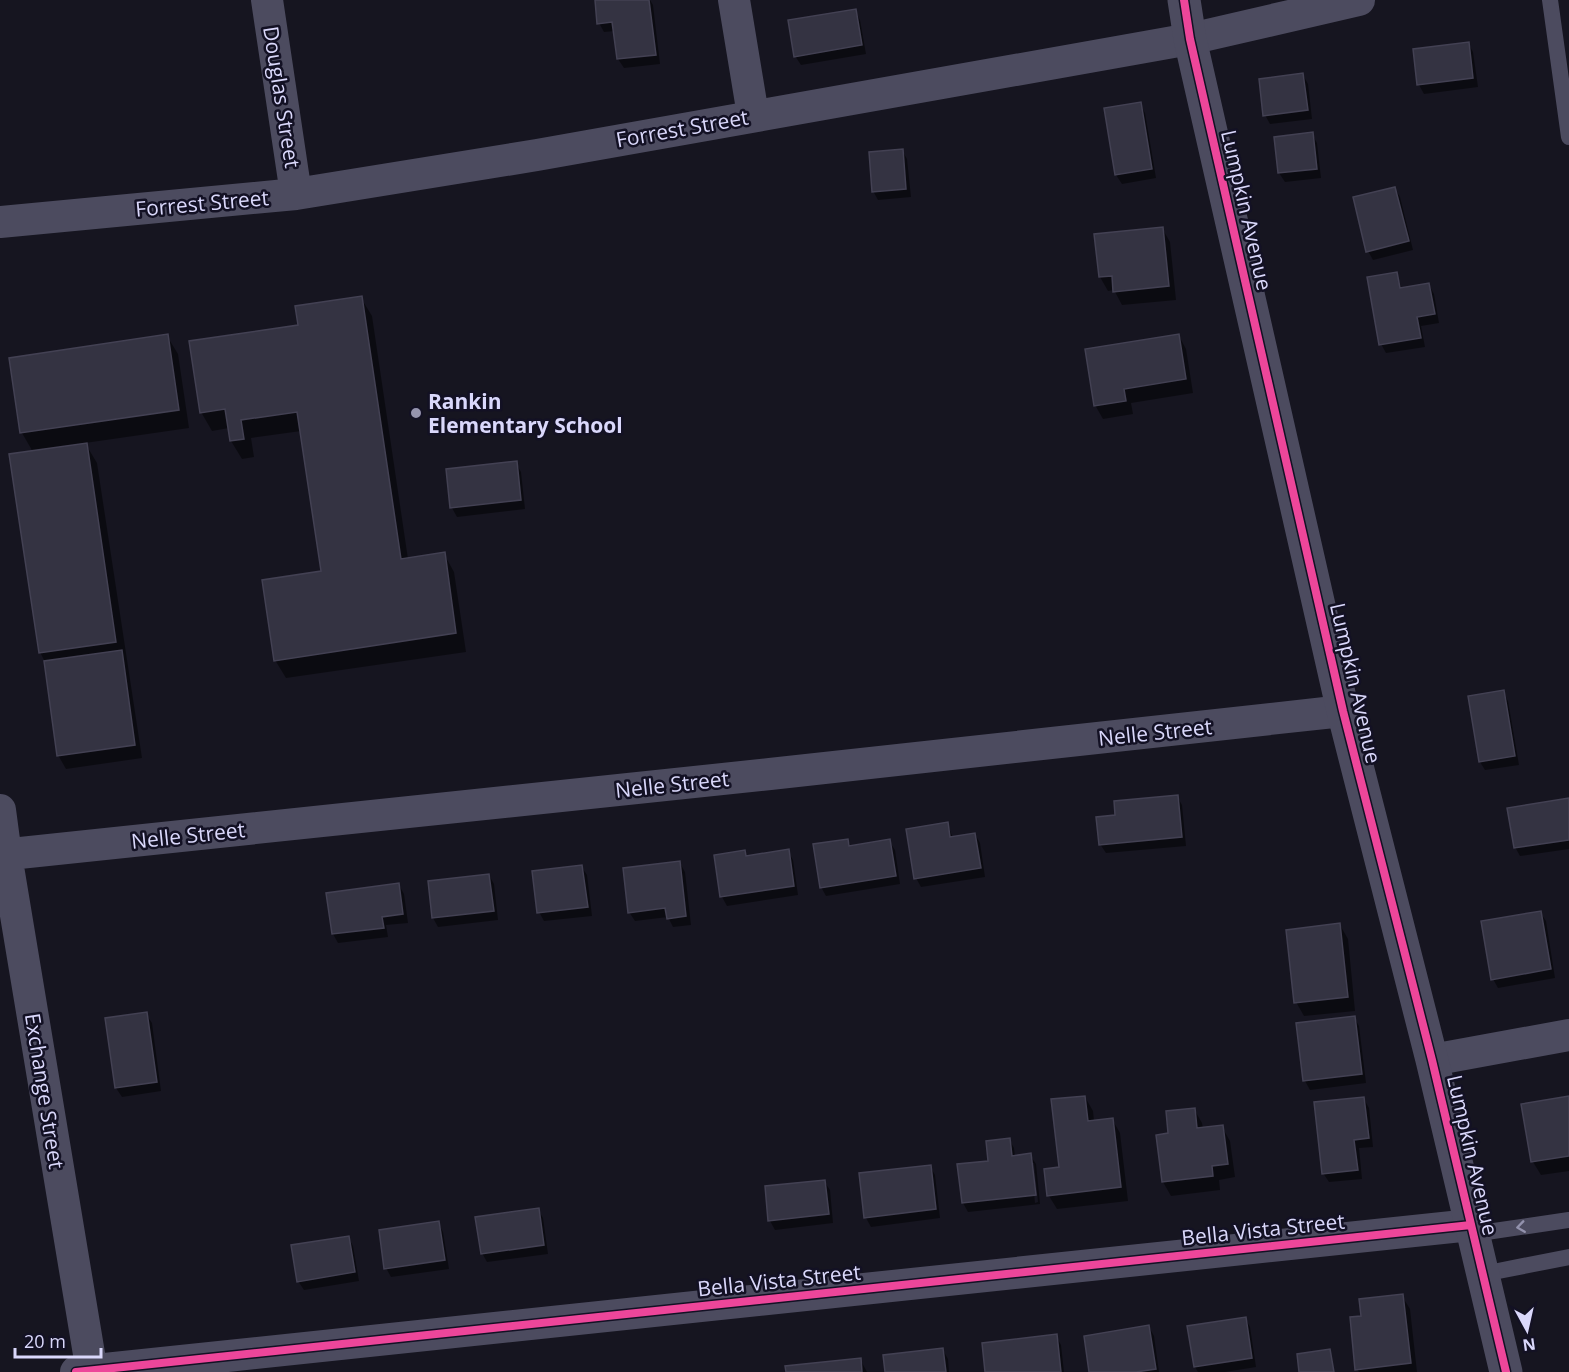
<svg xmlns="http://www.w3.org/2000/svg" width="1569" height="1372" font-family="'Open Sans',sans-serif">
<rect width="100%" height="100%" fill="#161520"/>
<path fill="#0007" fill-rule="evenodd" d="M596,0h54l3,5 7,59 -36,4 -6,-9 -3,-28 -11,1 -5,-9z
M855,11l5,9 6,34 -65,11 -6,-9z
M1468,43l5,9 5,35 -54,7 -5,-9z
M1303,75l5,9 4,35 -42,5 -5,-9z
M1140,104l5,9 11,65 -34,6 -6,-9z
M1312,134l5,9 4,35 -36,4 -6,-9z
M902,150l5,9 4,38 -33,3 -5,-9z
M1395,189l5,8 13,53 -40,10 -5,-9z
M1162,228l8,14 6,58 -54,5 -8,-15 -6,1 -8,-14z
M1396,273l6,16 27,-4 5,9 5,29 -18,3 4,21 -39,6 -5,-9z
M361,298l11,18 36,243 36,-5 10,18 12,80 -180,26 -11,-18 47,-88 -21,-141 -50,7 3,19 -12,2 -11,-18 -2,-13 -17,3 -11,-19 99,-86z
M167,336l11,18 11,74 -104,15 12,20 45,295 -76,11 -8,-14 -13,-93 -5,-10 -7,-200 -11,-19z
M1179,336l7,13 7,44 -62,10 2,11 -30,5 -8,-14z
M516,463l5,9 4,37 -68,8 -5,-9z
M1503,692l5,9 11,64 -34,5 -5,-8z
M1177,796l5,9 4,41 -80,7 -6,-9 17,-28z
M1569,800v49l-49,7 -5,-9z
M947,823l6,15 22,-4 5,9 5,34 -64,10 -5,-9z
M848,840l3,7 38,-6 6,9 5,34 -74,12 -5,-9z
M744,851l4,7 40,-7 5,9 5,35 -71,11 -5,-9 -7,-41z
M680,863l5,9 6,53 -18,2 -5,-10 -33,4 -6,-9z
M581,866l6,9 5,41 -48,5 -5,-9z
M489,875l5,9 4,36 -60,7 -5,-9z
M399,885l5,9 4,29 -22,2 2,12 -50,6 -5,-9z
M1540,912l6,9 9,57 -57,10 -5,-9z
M1340,925l8,14 7,72 -51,5 -8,-14z
M146,1014l6,9 9,68 -39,6 -6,-9z
M1354,1017l5,9 7,57 -56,7 -5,-9z
M1085,1097l8,14 1,10 18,-2 8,14 8,68 -71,8 -8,-13 12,-27z
M1569,1097v74l-28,4 -8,-13z
M1364,1099l5,9 4,39 -14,1 3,31 -33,3 -6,-9z
M1194,1109l8,14 1,6 19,-2 8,14 5,36 -16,3 1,10 -49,6 -8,-14 -5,-46 12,-2z
M1009,1139l5,9 1,9 15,-2 6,9 4,40 -72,8 -5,-9 -5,-38 32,-3zM1031,1163h3l4,39 -3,1z
M930,1166l5,9 5,43 -69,9 -5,-9z
M824,1181l6,9 3,33 -58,7 -5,-9z
M538,1209l5,9 5,36 -61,8 -5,-9z
M438,1223l5,9 6,37 -58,8 -5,-9z
M348,1237l5,9 6,35 -55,9 -6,-9z
M1402,1296l8,13 7,63h-58l-2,-3z
M1245,1318l5,9 6,40 -31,5h-27l-3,-5 -6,-40z
M1149,1327l5,9 5,36h-68z
M1056,1336l5,9 3,27h-78z
M943,1350l5,9 1,13h-62z
M860,1359l7,13h-80z"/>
<path fill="#343342" stroke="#434153" stroke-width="1.5" d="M595,0h54l7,55 -39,4 -5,-37 -15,2z
M856,9l6,36 -68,12 -6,-37z
M1469,42l4,36 -56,7 -4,-36z
M1303,73l5,37 -45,6 -4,-37z
M1141,102l11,67 -37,6 -11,-67z
M1313,132l4,37 -39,4 -4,-36z
M903,149l3,40 -34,3 -3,-40z
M1395,187l14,54 -43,11 -13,-55z
M1163,227l6,59 -56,6 -1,-16 -13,1 -5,-43z
M1397,272l3,16 29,-5 6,31 -18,3 4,21 -42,7 -12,-68z
M362,296l39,263 44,-7 11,81 -182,28 -12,-81 59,-9 -24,-159 -56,8 3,19 -14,2 -5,-32 -25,4 -11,-72 109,-16 -3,-19z
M168,334l11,76 -159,23 -11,-75z
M1179,334l7,45 -62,10 2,12 -32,5 -9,-57z
M87,443l29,199 -77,11 -30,-199z
M517,461l4,39 -71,8 -4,-39z
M122,650l13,95 -78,11 -13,-95z
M1504,690l11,66 -36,6 -11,-66z
M1178,795l4,42 -83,8 -3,-28 19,-2 -1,-14z
M1569,798v42l-55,8 -7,-40z
M948,822l2,15 25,-4 6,35 -67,11 -8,-50z
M848,839l1,7 41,-7 6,37 -76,12 -7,-44z
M789,849l5,37 -74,11 -6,-42 31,-5 1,6z
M680,861l6,55 -19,3 -2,-11 -37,5 -5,-45z
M582,865l6,42 -51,6 -5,-42z
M489,874l5,37 -62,7 -4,-37z
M399,883l4,31 -21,3 2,11 -52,6 -6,-41z
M1541,911l10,58 -60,11 -10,-59z
M1340,923l8,74 -54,6 -8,-73z
M147,1012l10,70 -42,6 -10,-70z
M1355,1016l7,58 -59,7 -7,-58z
M1085,1096l3,25 25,-3 8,69 -74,9 -3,-27 15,-2 -8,-68z
M1569,1096v60l-38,6 -10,-58z
M1364,1097l5,41 -15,2 4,30 -36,4 -8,-72z
M1195,1108l2,20 26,-3 5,39 -16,2 1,10 -51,6 -6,-47 12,-2 -2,-22z
M1010,1138l2,18 19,-3 5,42 -74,8 -5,-39 31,-3 -2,-20z
M931,1165l5,44 -72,9 -5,-45z
M825,1180l4,34 -61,7 -3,-35z
M539,1208l5,37 -63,9 -6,-37z
M439,1221l6,39 -61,9 -5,-39z
M349,1236l6,36 -58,10 -6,-37z
M1403,1294l8,69 -56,7 -5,-53 11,-1 -2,-17z
M1246,1317l6,41 -58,9 -7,-41z
M1149,1325l7,44 -20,3h-47l-5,-36z
M1057,1334l4,38h-76l-3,-29z
M943,1348l3,24h-61l-2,-17z
M1330,1349l4,23h-35l-2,-18z
M861,1358l1,14h-76l-1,-6z"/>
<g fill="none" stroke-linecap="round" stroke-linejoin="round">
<path stroke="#4c4b5f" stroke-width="16" d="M1550,0l19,137
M1473,1234l96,-14
M1483,1274l86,-17"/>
<path stroke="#4c4b5f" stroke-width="32" d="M267,0l29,194
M734,0l19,115
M0,222l296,-28 241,-39 653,-116 169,-39
M0,810l6,45 86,517
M0,855l770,-81 573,-63
M1432,1060l137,-25
M76,1372l1395,-147"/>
<path stroke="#4c4b5f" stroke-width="33" d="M1184,0l6,39 153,672 89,349 74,312"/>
<defs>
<path id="cycleway" d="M1184,0l6,39 153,672 89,349 74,312
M76,1372l1395,-147"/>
</defs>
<use href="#cycleway" stroke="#131124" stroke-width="11"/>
<use href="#cycleway" stroke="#ed469a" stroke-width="8"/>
</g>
<defs><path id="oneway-chevron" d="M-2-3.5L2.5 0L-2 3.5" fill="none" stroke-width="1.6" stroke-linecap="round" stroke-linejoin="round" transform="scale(1.5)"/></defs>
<use stroke="#9392ad" href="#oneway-chevron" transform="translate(1521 1227) rotate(172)"/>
<circle fill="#9594ae" stroke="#131124" stroke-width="2" cx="416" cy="413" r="6"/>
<g text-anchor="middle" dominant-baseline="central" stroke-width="5" stroke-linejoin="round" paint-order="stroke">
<g font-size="21" fill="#dad8fb" stroke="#131124">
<text transform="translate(282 97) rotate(81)">Douglas Street</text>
<text transform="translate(682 128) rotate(-10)">Forrest Street</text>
<text transform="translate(202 203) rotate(-5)">Forrest Street</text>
<text transform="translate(1247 210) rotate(77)">Lumpkin Avenue</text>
<text transform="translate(1356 683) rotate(77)">Lumpkin Avenue</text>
<text transform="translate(1155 732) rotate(-6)">Nelle Street</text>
<text transform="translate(672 784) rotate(-6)">Nelle Street</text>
<text transform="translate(188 835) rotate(-6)">Nelle Street</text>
<text transform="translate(45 1091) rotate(81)">Exchange Street</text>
<text transform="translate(1473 1155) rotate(77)">Lumpkin Avenue</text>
<text transform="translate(1263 1229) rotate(-6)">Bella Vista Street</text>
<text transform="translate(779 1280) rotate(-6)">Bella Vista Street</text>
</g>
<g font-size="21" font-weight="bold" fill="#dad8fb" stroke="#131124" text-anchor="start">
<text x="428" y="401">Rankin<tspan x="428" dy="24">Elementary School</tspan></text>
</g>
</g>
<g transform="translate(1527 1330) rotate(172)" stroke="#131124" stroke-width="4.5" paint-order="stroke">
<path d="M0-4.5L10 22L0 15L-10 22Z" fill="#dad8fb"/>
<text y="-9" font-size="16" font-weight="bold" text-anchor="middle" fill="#dad8fb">N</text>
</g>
<path d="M15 1348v9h86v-9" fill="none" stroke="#dad8fb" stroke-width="3"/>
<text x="24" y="1348" font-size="18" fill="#dad8fb" stroke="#131124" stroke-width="4.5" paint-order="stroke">20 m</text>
</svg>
